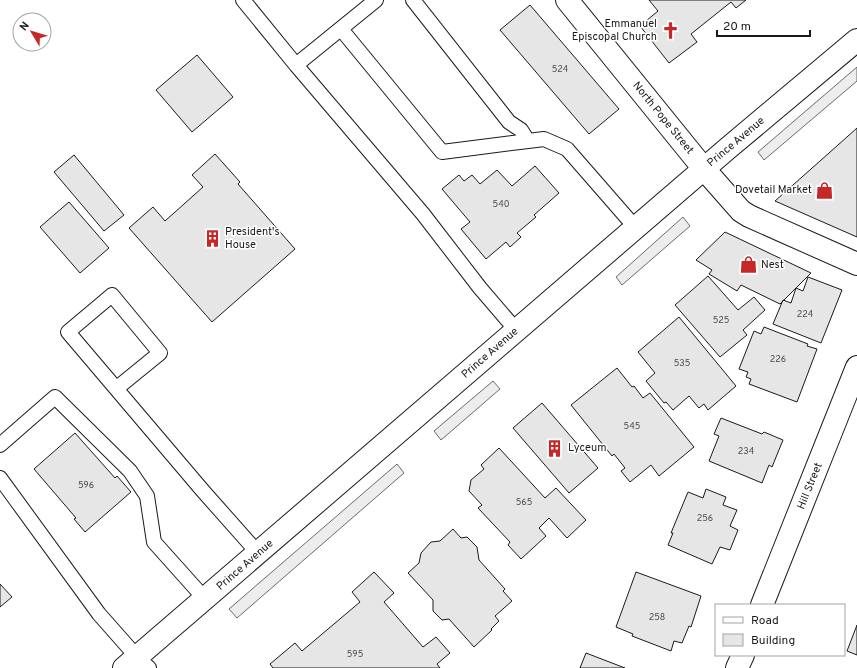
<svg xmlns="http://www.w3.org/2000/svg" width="857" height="668" font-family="Overpass,sans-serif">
<rect width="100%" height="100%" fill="#fff"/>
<path fill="#ededed" stroke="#6a6a6a" d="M857,67v14l-93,79 -6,-8z
M683,217l7,9 -68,59 -6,-8z
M493,381l7,8 -59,51 -7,-9z
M397,464l7,9 -167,145 -8,-9z"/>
<path fill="#e6e6e6" stroke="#1a1a1a" d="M649,0h97l-10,8 -5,-6 -40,32 6,8 -28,21 -29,-37 18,-15z
M530,5l89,104 -30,25 -89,-104z
M197,55l36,42 -41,35 -36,-42z
M857,128v109l-82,-36 63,-56z
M215,154l25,28 -2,2 57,65 -83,73 -83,-94 24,-21 12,14 38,-34 -11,-12z
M74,155l50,60 -20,16 -50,-59z
M535,166l24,27 -25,22 2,2 -19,16 4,4 -11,10 -4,-5 -20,17 -25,-30 9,-7 -28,-33 17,-14 5,6 8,-6 8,9 17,-14 15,16z
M69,202l40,46 -29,25 -40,-46z
M725,232l86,41 -31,31 -39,-19 -4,6 -28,-17 3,-4 -16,-10z
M708,276l30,34 16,-13 11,13 -22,20 4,5 -27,22 -45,-52z
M808,277l34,13 -21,53 -48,-19 10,-24 8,3 5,-15 7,3z
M679,317l57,69 -28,24 -4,-6 -5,4 -10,-12 -16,14 -7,-8 -2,1 -18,-22 9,-8 -17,-21z
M764,327l44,17 -1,2 10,3 -20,53 -48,-18 2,-5 -5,-2 2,-5 -9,-3 15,-38 7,3z
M617,368l15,19 2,-1 9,12 7,-5 44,54 -35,29 -8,-11 -21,17 -9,-11 4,-3 -11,-14 -2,2 -41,-51z
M542,403l56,65 -29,25 -56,-65z
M721,418l41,16 2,-2 19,8 -11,27 -3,-2 -7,18 -53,-22 10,-25 -5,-2z
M75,433l40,45 2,-2 14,16 -46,40 -11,-13 2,-1 -42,-49z
M499,448l46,50 11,-10 30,32 -19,18 -18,-20 -10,10 7,8 -25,23 -13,-14 2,-3 -32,-34 4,-3 -13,-14 2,-11 13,-11 -3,-4z
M706,489l20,8 -3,8 14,5 -7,16 8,4 -8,20 -10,-3 -8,17 -44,-19 5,-12h-2l17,-41 15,6z
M453,529l8,9 6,-1 10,10 2,13 26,29 -2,2 9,10 -17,15 4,5 -8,8 1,1 -18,17 -25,-28 -7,1 -9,-9v-11l-25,-27 11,-10 2,-10 10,-11 9,-1z
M374,572l20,21 -10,9 39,45 13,-10 14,16 -13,11 3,4h-167l-3,-4 25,-21 7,8 58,-49 -8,-10z
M636,572l65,24 -10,31 -2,-1 -7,17 -8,-2 -3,10 -39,-15 1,-2 -17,-7z
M0,584l12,13 -12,10z
M857,625v30l-10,-4z
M586,653l39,15h-45z"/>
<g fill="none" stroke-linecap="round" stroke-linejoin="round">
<defs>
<path id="lane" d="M243,0l53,65
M376,0l-80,65 127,149 57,74 36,42
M413,0l96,122 12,8 7,11 16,-2 23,10 68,78
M341,29l101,123 86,-11
M117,388l43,-35 -48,-58 -44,37 135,159 55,62
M0,445l55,-48 75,74 17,25 7,46 51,57
M0,478l99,136 38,43 12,11"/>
<path id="street" d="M567,0l137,169 37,42 8,5 108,48
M762,605l95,-238
M737,668l6,-13"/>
<path id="secondary" d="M124,668l603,-519 130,-109"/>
</defs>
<use href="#lane" stroke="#1a1a1a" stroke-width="16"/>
<use href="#street" stroke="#1a1a1a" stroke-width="24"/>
<use href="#secondary" stroke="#1a1a1a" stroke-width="24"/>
<use href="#lane" stroke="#fff" stroke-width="14"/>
<use href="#street" stroke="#fff" stroke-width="22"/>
<use href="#secondary" stroke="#fff" stroke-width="22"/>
</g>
<defs>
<symbol id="church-bare" viewBox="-9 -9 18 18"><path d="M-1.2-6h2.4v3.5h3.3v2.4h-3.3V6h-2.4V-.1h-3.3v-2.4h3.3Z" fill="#c62828" stroke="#fff" stroke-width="2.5" paint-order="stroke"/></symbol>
<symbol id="shop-bare" viewBox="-9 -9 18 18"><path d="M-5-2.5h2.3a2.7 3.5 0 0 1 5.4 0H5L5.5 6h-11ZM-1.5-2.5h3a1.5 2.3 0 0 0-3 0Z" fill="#c62828" stroke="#fff" stroke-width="2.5" paint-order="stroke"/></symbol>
<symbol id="building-bare" viewBox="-9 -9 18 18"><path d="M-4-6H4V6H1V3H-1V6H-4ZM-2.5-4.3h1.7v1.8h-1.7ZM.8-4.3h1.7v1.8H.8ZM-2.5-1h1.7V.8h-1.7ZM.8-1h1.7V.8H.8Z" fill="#c62828" stroke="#fff" stroke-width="2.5" paint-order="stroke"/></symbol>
</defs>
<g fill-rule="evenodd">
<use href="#church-bare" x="658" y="18" width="25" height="25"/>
<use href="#shop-bare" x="812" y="178" width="25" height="25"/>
<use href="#building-bare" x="200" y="226" width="25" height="25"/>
<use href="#shop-bare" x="736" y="252" width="25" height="25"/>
<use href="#building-bare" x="542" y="436" width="25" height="25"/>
</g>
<g text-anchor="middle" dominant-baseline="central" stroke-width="3" stroke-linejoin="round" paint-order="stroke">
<g font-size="9" fill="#4d4d4d">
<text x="560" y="69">524</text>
<text x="501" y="204">540</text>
<text x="805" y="314">224</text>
<text x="721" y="320">525</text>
<text x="778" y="359">226</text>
<text x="682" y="363">535</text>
<text x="632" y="426">545</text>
<text x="746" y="451">234</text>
<text x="86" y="485">596</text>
<text x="524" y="502">565</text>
<text x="705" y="518">256</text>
<text x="657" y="617">258</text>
<text x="355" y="654">595</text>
</g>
<g font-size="11" fill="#1a1a1a" stroke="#fff" text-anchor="start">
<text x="657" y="24" text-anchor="end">Emmanuel<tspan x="657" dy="13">Episcopal Church</tspan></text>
<text x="812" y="190" text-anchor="end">Dovetail Market</text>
<text x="225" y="232">President's<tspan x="225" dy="13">House</tspan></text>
<text x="761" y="265">Nest</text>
<text x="568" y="448">Lyceum</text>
</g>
<g font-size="11" fill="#1a1a1a" stroke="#fff">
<text transform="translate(663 118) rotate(51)">North Pope Street</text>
<text transform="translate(736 142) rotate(-40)">Prince Avenue</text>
<text transform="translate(490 353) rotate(-41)">Prince Avenue</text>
<text transform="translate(810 486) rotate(-68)">Hill Street</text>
<text transform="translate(245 565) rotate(-41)">Prince Avenue</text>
</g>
</g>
<rect x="715" y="604" width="130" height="52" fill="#ffffff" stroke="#a3a3a3"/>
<rect x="723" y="617" width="20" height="6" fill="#ffffff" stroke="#a3a3a3"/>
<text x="751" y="624" font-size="12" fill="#1a1a1a">Road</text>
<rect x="723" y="634" width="20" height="12" fill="#e6e6e6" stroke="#a3a3a3"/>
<text x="751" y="644" font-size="12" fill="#1a1a1a">Building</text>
<g transform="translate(32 32) rotate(308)"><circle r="19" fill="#ffffff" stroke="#a3a3a3"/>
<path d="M0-3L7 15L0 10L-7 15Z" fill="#c62828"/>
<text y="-6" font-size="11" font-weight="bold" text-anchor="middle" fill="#1a1a1a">N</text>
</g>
<path d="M717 30v6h93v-6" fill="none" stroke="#1a1a1a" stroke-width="2"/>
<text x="723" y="30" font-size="12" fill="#1a1a1a" stroke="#ffffff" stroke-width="3" paint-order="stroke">20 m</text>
</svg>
